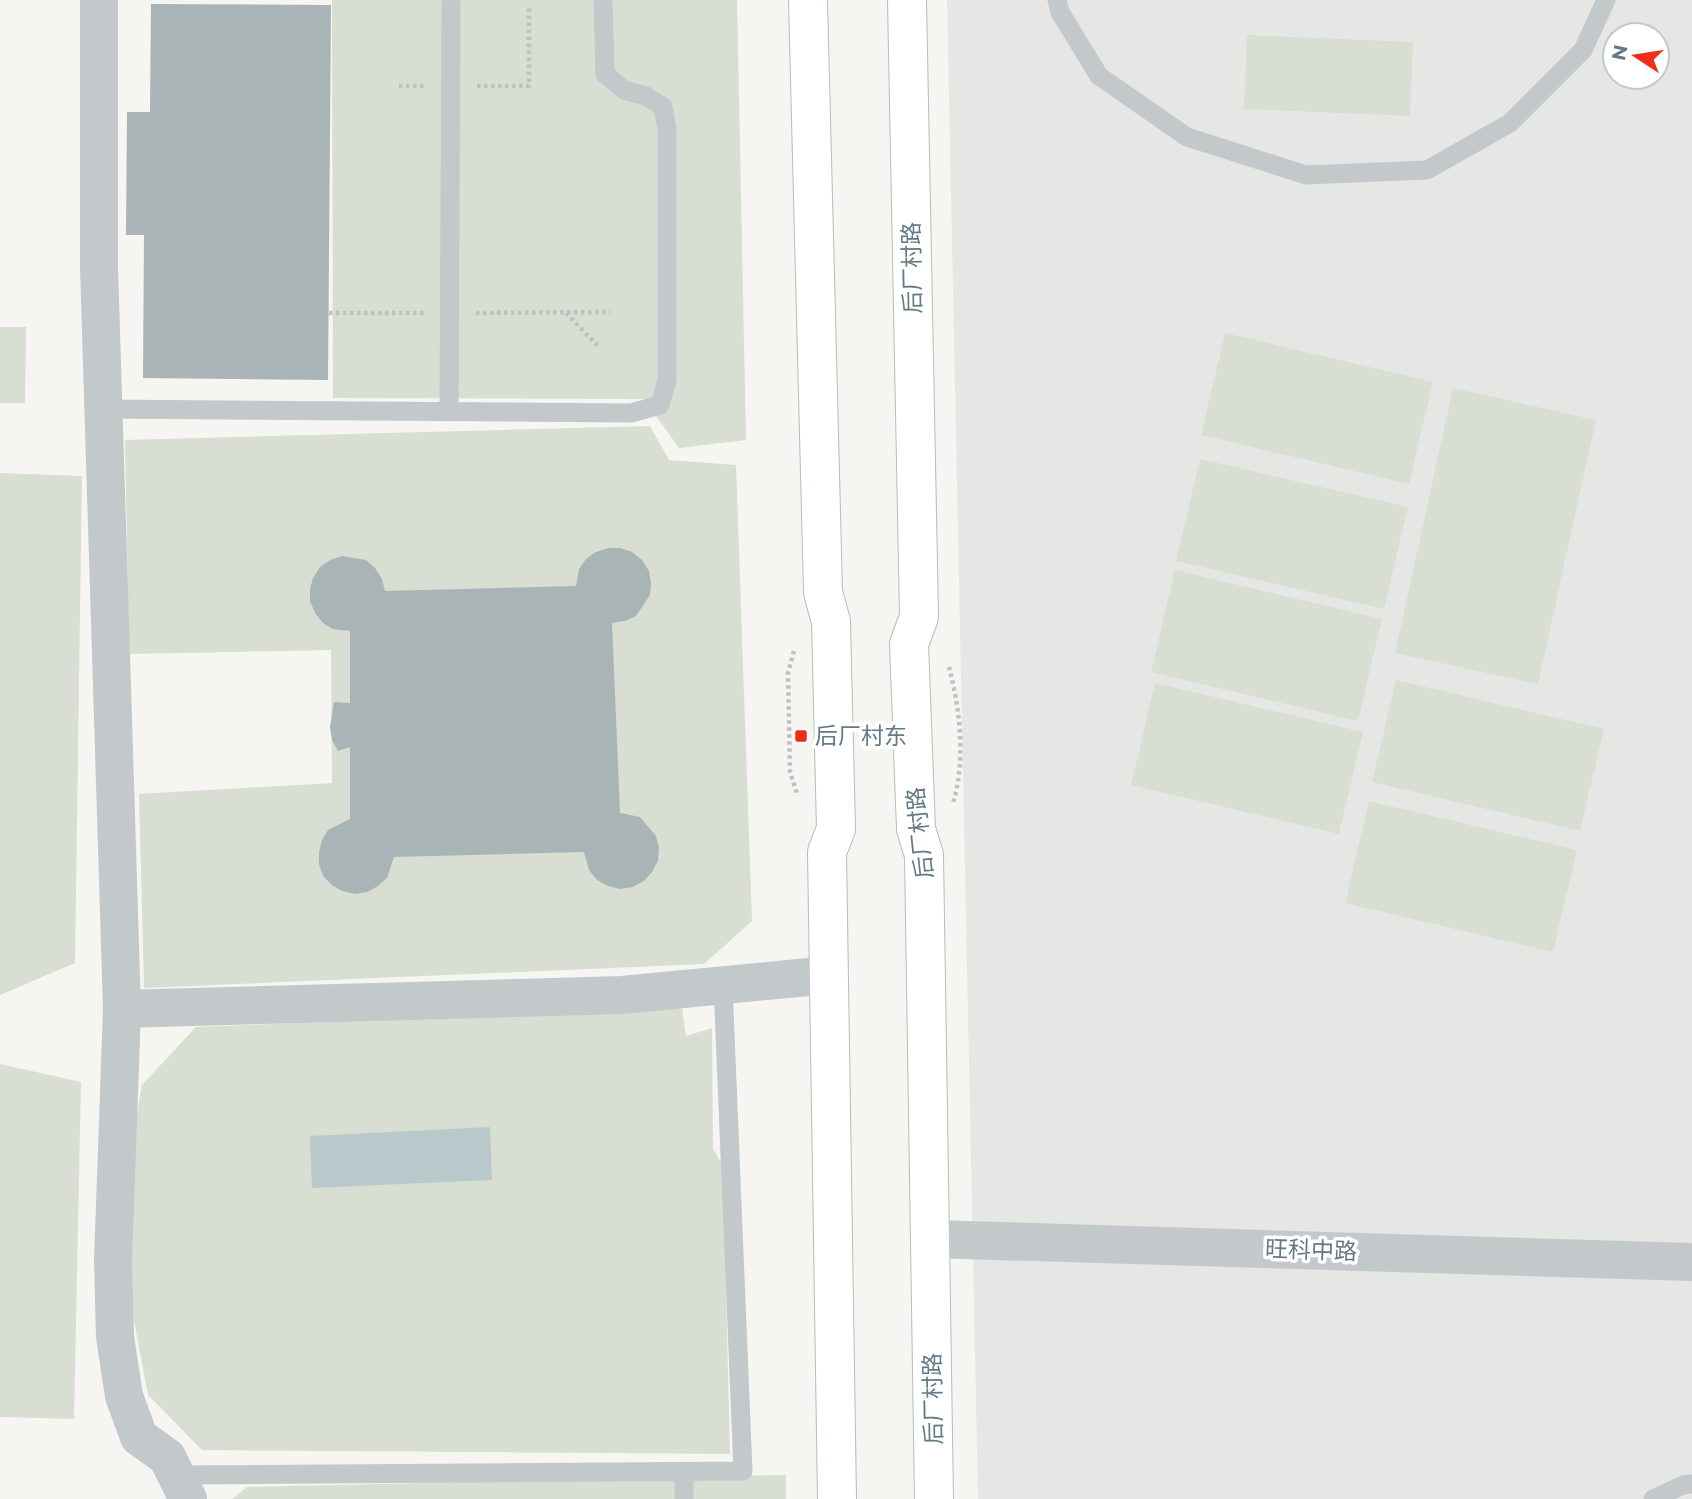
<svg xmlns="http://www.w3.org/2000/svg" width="1692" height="1499" font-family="Montserrat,'Noto Sans SC',sans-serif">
<rect width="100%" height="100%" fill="#f6f5f2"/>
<path fill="#e6e7e5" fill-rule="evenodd" d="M947,0h745v1499h-714zM1615,35h42v42h-42z"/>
<path fill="#d8ded2" d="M332,0h405l9,440 -67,8 -35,-49 -311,-1z
M1247,35l166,7 -3,74 -166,-7z
M0,327h26l-1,76h-25z
M1225,333l208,49 -24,102 -208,-49z
M1453,388l143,32 -58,264 -143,-31z
M650,426l19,34 67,5 16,456 -48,43 -560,24 -5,-194 193,-11 -1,-133 -202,4 -4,-214z
M1200,459l208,48 -24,102 -208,-48z
M0,473l82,3 -7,487 -75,32z
M1175,570l207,49 -24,102 -207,-49z
M1396,680l208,49 -24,102 -208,-49z
M1155,683l208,49 -24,102 -208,-49z
M1369,801l208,49 -24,102 -208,-49z
M682,1008l4,28 26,-8 1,121 10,17 7,288 -528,-4 -54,-55 -18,-96 3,-164 9,-50 54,-58z
M0,1064l81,18 -7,337 -74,-2z
M786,1475v24h-554l15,-12z"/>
<path fill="#b9c9cb" d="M490,1127l2,53 -180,8 -2,-52z"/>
<path fill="#a9b4b7" d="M151,4l180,1 -3,375 -185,-2 1,-143h-18l1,-123h23z
M608,548h12l12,4 10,8 7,11 2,12 -1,12 -14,21 -11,5 -13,2 8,190 20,4 16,19 3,12 -1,13 -6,11 -8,9 -11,6 -13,2 -12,-3 -11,-6 -8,-10 -5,-18 -190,5 -7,21 -9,8 -11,6 -12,2 -13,-3 -10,-6 -9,-9 -4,-12v-12l3,-12 6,-10 22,-11v-72l-12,4 -6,-11 -2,-13 4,-25 16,1v-72l-17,-2 -10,-6 -8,-10 -5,-12v-12l3,-11 7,-11 10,-7 12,-4 24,4 9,8 7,11 3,12 191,-5 3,-17 7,-10 10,-7z"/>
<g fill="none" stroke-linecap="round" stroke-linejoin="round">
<defs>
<path id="secondary" d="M808,0l15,592 8,30 5,207 -9,23 10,647
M907,0l12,617 -10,27 7,185 8,26 10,644"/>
</defs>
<use href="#secondary" stroke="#b5bcbf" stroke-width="40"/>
<path stroke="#bec1c3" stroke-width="4.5" stroke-dasharray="3.5 3.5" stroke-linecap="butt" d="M399,86h28
M477,86h52v-81
M329,313h97
M476,313l134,-1
M566,313l33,34
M794,651l-6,22 2,99 7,22
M949,667c11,42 17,93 4,136"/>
<path stroke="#c3c8ca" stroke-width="19" d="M1057,0l3,12 39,64 88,61 119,38 121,-5 83,-47 73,-73 23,-50
M103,409l528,4 29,-8 7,-25v-251l-4,-22 -17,-11 -22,-6 -19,-16 -2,-74
M449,411l2,-411
M176,1475l567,-4 -20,-486
M684,1499v-27
M1653,1499l30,-14 9,-1"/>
<path stroke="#c3c8ca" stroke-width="38" d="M99,0v267l23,742 -9,252 2,76 9,59 15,41 28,20 21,42
M122,1009l500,-14 207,-20"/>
<path stroke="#c3c8ca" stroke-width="38" d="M931,1239l761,23"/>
<use href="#secondary" stroke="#fff" stroke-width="38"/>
</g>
<rect fill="#ef2d18" stroke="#fff" stroke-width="2.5" x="794" y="729" width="14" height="14" rx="3.5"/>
<g text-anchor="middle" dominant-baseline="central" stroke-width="7" stroke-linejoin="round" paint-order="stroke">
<g font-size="23" fill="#627a85" stroke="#fff">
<text transform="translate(912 268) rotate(-91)">后厂村路</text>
<text transform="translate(920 833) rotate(-96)">后厂村路</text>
<text transform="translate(1311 1250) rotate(2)">旺科中路</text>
<text transform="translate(933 1399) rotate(-91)">后厂村路</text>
</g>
<g font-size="23" fill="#627a85" stroke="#fff" text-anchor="start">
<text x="815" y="736">后厂村东</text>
</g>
</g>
<g transform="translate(1636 56) rotate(282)"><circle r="33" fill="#ffffff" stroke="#c0cace" stroke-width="2"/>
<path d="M0-5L12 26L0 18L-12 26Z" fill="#ef2d18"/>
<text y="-10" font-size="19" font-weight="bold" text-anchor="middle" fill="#627a85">N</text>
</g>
</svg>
